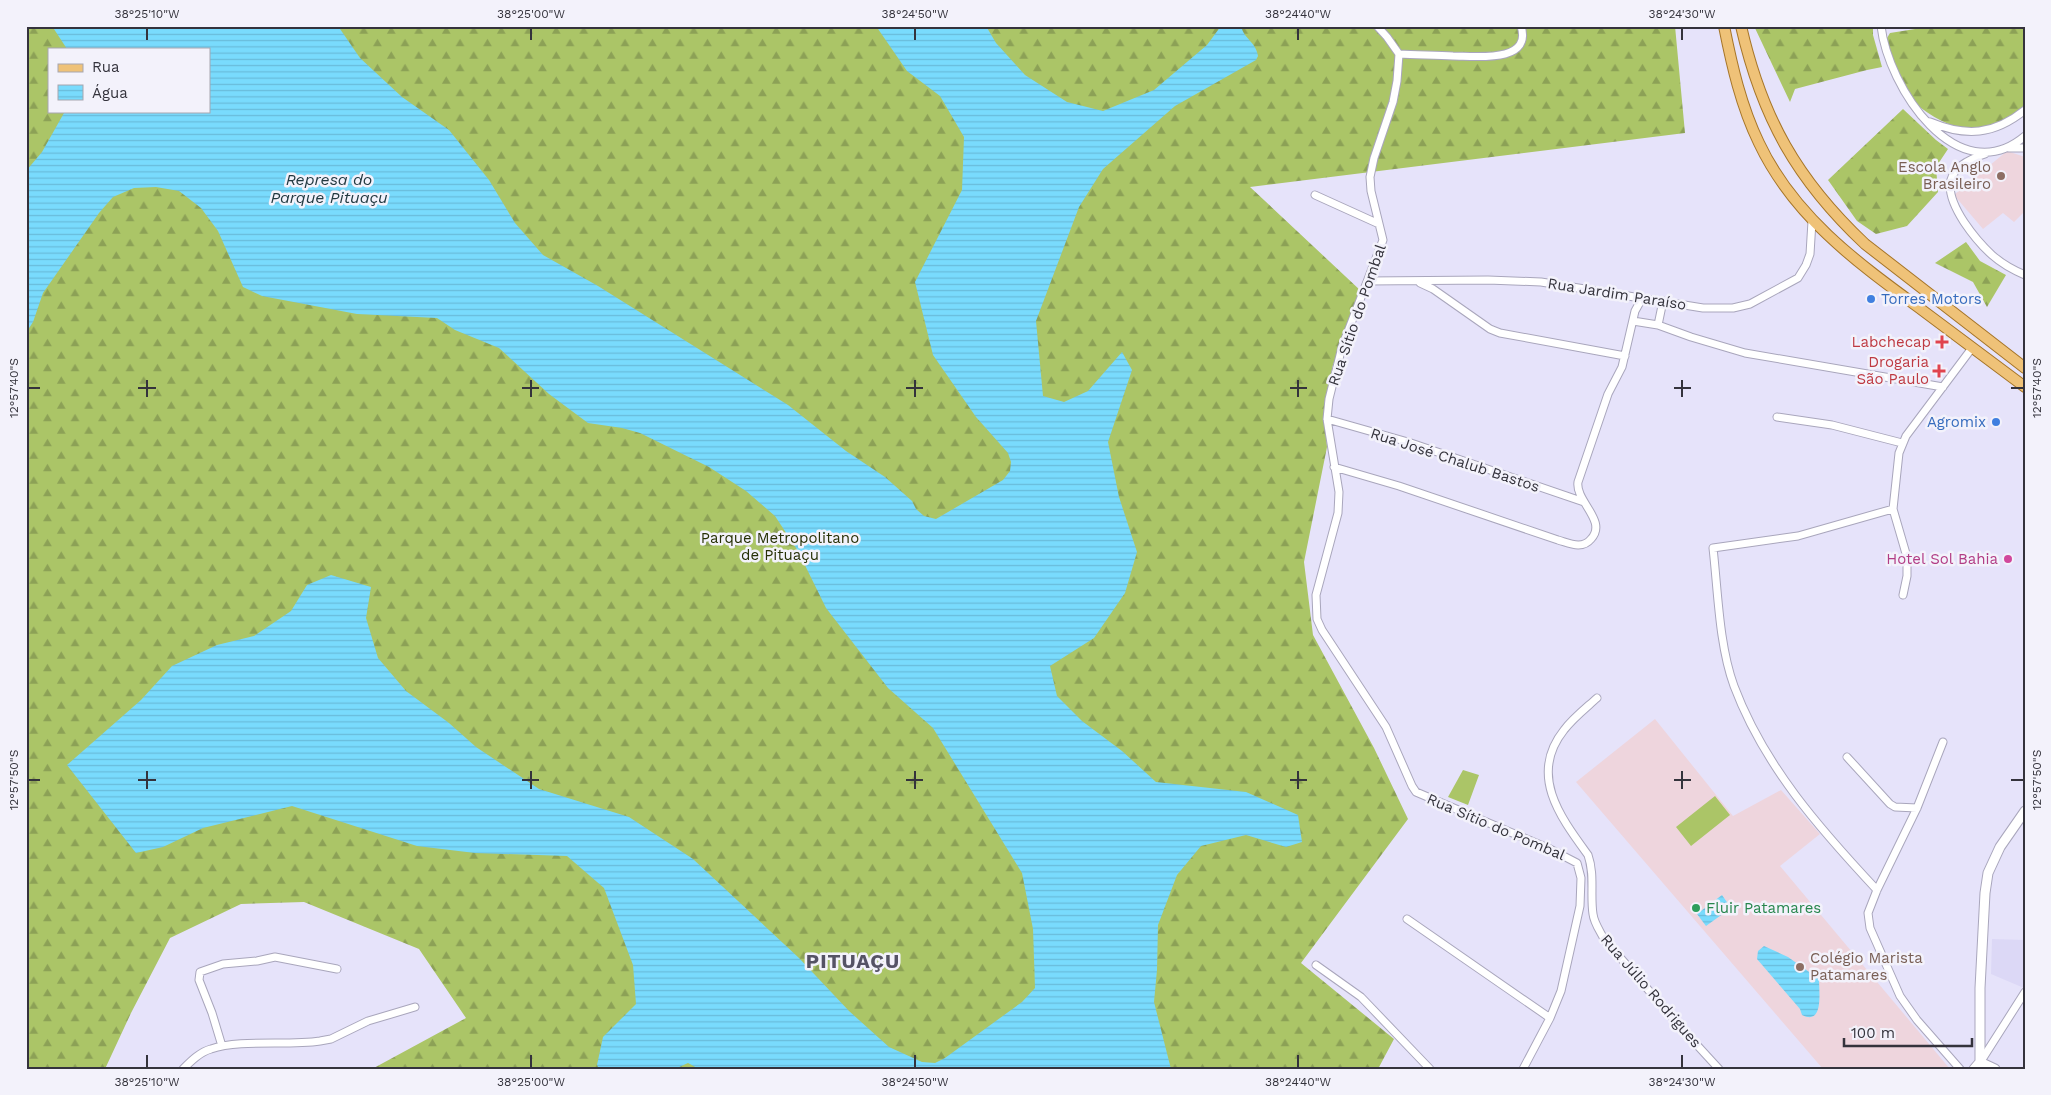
<svg xmlns="http://www.w3.org/2000/svg" width="2051" height="1095" font-family="'Work Sans',sans-serif">
<defs>
<pattern id="forest-firs" width="22" height="20" patternUnits="userSpaceOnUse" patternTransform="scale(1.25)"><rect width="22" height="20" fill="#abc567"/><path d="M5 1l3.5 6h-7zM16 11l3.5 6h-7z" fill="#8ca156"/></pattern>
<pattern id="water-rules" width="6" height="5" patternUnits="userSpaceOnUse" patternTransform="scale(1.25)"><rect width="6" height="5" fill="#79dbfd"/><path d="M0 2.5h6" fill="none" stroke="#69bcda"/></pattern>
</defs>
<rect width="100%" height="100%" fill="#e6e3fa"/>
<path fill="#dcd8f6" d="M1992,939l33,1 -1,48 -33,-14z"/>
<path fill="#eed5dd" d="M2007,151l18,6v54l-11,11 -11,-9 -20,16 -29,-34z
M1655,719l78,97 48,-26 39,44 -40,32 170,203h-127l-247,-287z"/>
<path fill="url(#forest-firs)" fill-rule="evenodd" d="M26,26h1649l10,107 -435,54 111,104 -28,74 -9,40 3,42 -23,115 9,73 61,113 34,71 -107,144 93,76 -16,30h-1006l94,-51 -47,-69 -115,-47 -63,2 -71,34 -39,75 -26,56h-79zM49,49h160v62h-160z
M1754,26h119v9l9,32 -15,3 -72,19 -5,13z
M1934,26h91v80c-36,30 -67,30 -104,2 -6,-4 -14,-9 -19,-14 -5,-7 -14,-40 -18,-51l6,-10z
M1903,109l33,31 12,9 -12,18 2,25 -31,34 -31,8 -19,-13 -29,-41z
M1966,242l14,19 26,14 -19,32 -14,-25 -38,-19z"/>
<path fill="#abc567" d="M1463,770l16,5 -11,30 -20,-8z
M1715,796l15,19 -39,31 -15,-19z"/>
<path fill="url(#water-rules)" d="M52,26h286l22,32 42,39 47,33 40,50 26,43 28,32 55,31 190,119 58,46 39,26 27,24 4,8 8,7 12,3 67,-39 7,-9 1,-9 -3,-9 -32,-36 -43,-62 -18,-73 47,-92 2,-53 -24,-41 -33,-25 -31,-45h110l10,17 29,32 42,27 36,9 51,-21 53,-45 14,-19h20c3,13 15,16 17,30l-2,4 -81,46 -72,63 -24,38 -43,114 7,75 21,6 24,-11 34,-39 10,18 -24,72 11,55 18,55 -12,41 -31,45 -44,28 7,30 25,25 40,30 34,31 90,10 52,23 4,27 -16,5 -40,-12 -45,11 -24,29 -19,50 -1,45 -3,32 17,67h-472l-11,-6 -13,6h-76l-2,-4 6,-28 33,-33 -3,-39 -29,-77 -37,-32 -92,-3 -58,-7 -125,-40 -89,22 -40,19 -27,6 -69,-88 74,-65 31,-34 45,-21 37,-9 37,-25 16,-26 24,-10 40,12 -5,31 12,40 28,33 43,32 27,24 63,42 90,28 64,42 106,99 50,53 40,36 33,15 13,1 10,-5 77,-56 13,-14 -2,-59 -11,-56 -89,-145 -45,-40 -62,-80 -28,-57 -23,-35 -29,-25 -37,-24 -69,-34 -18,-5 -34,-5 -39,-29 -50,-46 -44,-18 -18,-12 -80,-4 -95,-18 -19,-9 -25,-56 -17,-23 -22,-17 -23,-4 -22,1 -21,9 -14,16 -56,80 -10,29 -7,11v-162l16,-19 22,-39 2,-2h143v-62h-142z
M1722,895l9,13 -25,18 -9,-12z
M1764,946l24,11 31,22c0,13 5,47 -17,36l-2,-6 -43,-50 1,-8z"/>
<g fill="none" stroke-linecap="round" stroke-linejoin="round">
<defs>
<path id="street" d="M1377,26l10,11 12,17 -2,27 -4,21 -19,56 -4,19 1,14 12,49 -41,107 -13,52 -2,20 12,73 -1,21 -22,82 1,24 5,11 64,97 26,59 4,6 134,57 27,14 4,15 -1,28 -19,85 -11,27 -27,51
M1881,26c7,61 76,167 144,110
M1399,54c18,1 36,1 54,2 21,0 80,8 68,-30
M1930,122c36,15 64,13 95,-12
M2009,148h16
M1985,154c-41,13 -43,34 -21,68 8,12 17,23 28,33 9,8 21,15 33,20
M1315,195l64,29
M1368,281l120,-1 53,2 162,26h30l17,-4 48,-26 8,-13 4,-11 2,-33
M1420,283l13,6 57,40 10,4 125,23
M1633,321l25,4 33,12 54,16 198,34
M1658,325l5,-24
M1777,417l55,8 70,18
M1327,419l81,23 176,60
M1334,467l65,19 159,54c11,3 24,10 33,-1 17,-18 -16,-38 -13,-57l30,-88 14,-27 13,-56 5,-9 6,-3
M1903,595l4,-19v-19l-14,-48 6,-56 7,-17 66,-88
M1597,698c-11,10 -24,20 -33,32 -36,45 -3,88 24,125 7,20 2,39 5,59 1,9 7,17 11,25l81,93 34,37
M1943,742l-26,66 -40,82 -9,23 2,15 30,68 17,24 43,49
M1847,757l43,47 5,3 22,1
M1877,890c-57,-61 -113,-124 -143,-204 -15,-41 -16,-94 -21,-138l85,-12 95,-27
M1407,919l143,99
M1316,965l45,32 69,72
M222,1046l-10,-33 -13,-33 1,-8 23,-8 34,-3 18,-4 62,12
M1981,1061l44,-69
M183,1069c8,-8 17,-17 28,-20 30,-10 77,-3 109,-8l11,-2 37,-18 47,-14"/>
<path id="secondary" d="M1980,1062l15,7
M1974,1069l6,-7v-74l5,-95 3,-20 12,-26 25,-36"/>
<path id="primary" d="M1724,26c8,40 17,80 35,117 34,72 96,118 159,164 36,27 71,53 107,80
M1741,26c21,92 56,154 124,218l160,124"/>
</defs>
<use href="#street" stroke="#a9a6bc" stroke-width="9"/>
<use href="#secondary" stroke="#a9a6bc" stroke-width="11"/>
<use href="#primary" stroke="#a67528" stroke-width="12"/>
<use href="#street" stroke="#fff" stroke-width="7"/>
<use href="#secondary" stroke="#fff" stroke-width="9"/>
<use href="#primary" stroke="#efc278" stroke-width="10"/>
</g>
<path fill="none" stroke="#34333c" stroke-width="2" d="M147,28v12M531,28v12M915,28v12M1298,28v12M1682,28v12M147,380v17M531,380v17M915,380v17M1298,380v17M1682,380v17M28,388h12M138,388h18M522,388h17M906,388h17M1290,388h17M1674,388h17M2011,388h13M147,771v18M531,771v18M915,771v18M1298,771v18M1682,771v18M28,780h12M138,780h18M522,780h17M906,780h17M1290,780h17M1674,780h17M2011,780h13M147,1055v13M531,1055v13M915,1055v13M1298,1055v13M1682,1055v13"/>
<g fill="#8d6e63" stroke="#f3f2fb" stroke-width="2">
<circle cx="2001" cy="176" r="5"/>
<circle cx="1800" cy="967" r="5"/>
</g>
<g fill="#3f7fe0" stroke="#f3f2fb" stroke-width="2">
<circle cx="1871" cy="299" r="5"/>
<circle cx="1996" cy="422" r="5"/>
</g>
<g fill="#e0444e" stroke="#f3f2fb" stroke-width="2">
<path d="M1939.5 334.5h5v5h5v5h-5v5h-5v-5h-5v-5h5z"/>
<path d="M1936.5 363.5h5v5h5v5h-5v5h-5v-5h-5v-5h5z"/>
</g>
<circle fill="#d1479c" stroke="#f3f2fb" stroke-width="2" cx="2008" cy="559" r="5"/>
<circle fill="#2e9e5b" stroke="#f3f2fb" stroke-width="2" cx="1696" cy="908" r="5"/>
<g text-anchor="middle" dominant-baseline="central" stroke-width="5" stroke-linejoin="round" paint-order="stroke">
<g font-size="15" fill="#785e54" stroke="#f3f2fb" text-anchor="end">
<text x="1991" y="167">Escola Anglo<tspan x="1991" dy="17">Brasileiro</tspan></text>
<text x="1810" y="958" text-anchor="start">Colégio Marista<tspan x="1810" dy="17">Patamares</tspan></text>
</g>
<g font-size="15" fill="#34333c" stroke="#f3f2fb">
<text transform="translate(1617 294) rotate(9)">Rua Jardim Paraíso</text>
<text transform="translate(1357 315) rotate(-71)">Rua Sítio do Pombal</text>
<text transform="translate(1455 460) rotate(18)">Rua José Chalub Bastos</text>
<text transform="translate(1496 827) rotate(23)">Rua Sítio do Pombal</text>
<text transform="translate(1651 991) rotate(49)">Rua Júlio Rodrigues</text>
</g>
<g font-size="15" fill="#366cbe" stroke="#f3f2fb" text-anchor="start">
<text x="1881" y="299">Torres Motors</text>
<text x="1986" y="422" text-anchor="end">Agromix</text>
</g>
<g font-size="15" fill="#be3a42" stroke="#f3f2fb" text-anchor="end">
<text x="1931" y="342">Labchecap</text>
<text x="1929" y="362">Drogaria<tspan x="1929" dy="17">São Paulo</tspan></text>
</g>
<g font-size="15" fill="#263005" stroke="#f3f2fb">
<text x="780" y="538">Parque Metropolitano<tspan x="780" dy="17">de Pituaçu</tspan></text>
</g>
<g font-size="15" fill="#b23c85" stroke="#f3f2fb" text-anchor="end">
<text x="1998" y="559">Hotel Sol Bahia</text>
</g>
<g font-size="15" fill="#27864d" stroke="#f3f2fb" text-anchor="start">
<text x="1706" y="908">Fluir Patamares</text>
</g>
<g font-size="16" font-style="italic" fill="#223941" stroke="#f3f2fb">
<text x="329" y="179">Represa do<tspan x="329" dy="18">Parque Pituaçu</tspan></text>
</g>
<g font-size="20" font-weight="bold" letter-spacing="1" fill="#555365" stroke="#f3f2fb">
<text x="853" y="961">PITUAÇU</text>
</g>
</g>
<rect width="2051" height="1095" fill="none" stroke="#f3f2fb" stroke-width="55"/>
<rect x="48" y="48" width="162" height="65" fill="#f3f2fb" stroke="#a7a6af"/>
<rect x="58" y="64" width="25" height="8" fill="#efc278" stroke="#a7a6af"/>
<text x="92" y="72" font-size="15" fill="#34333c">Rua</text>
<rect x="58" y="85" width="25" height="15" fill="url(#water-rules)" stroke="#a7a6af"/>
<text x="92" y="98" font-size="15" fill="#34333c">Água</text>
<path d="M1844 1038v8h128v-8" fill="none" stroke="#34333c" stroke-width="2.5"/>
<text x="1851" y="1038" font-size="15" fill="#34333c" stroke="#f3f2fb" stroke-width="4" paint-order="stroke">100 m</text>
<rect x="28" y="28" width="1996" height="1040" fill="none" stroke="#34333c" stroke-width="2"/>
<g font-size="12" text-anchor="middle" fill="#34333c">
<text x="147" y="18">38°25'10"W</text>
<text x="531" y="18">38°25'00"W</text>
<text x="915" y="18">38°24'50"W</text>
<text x="1298" y="18">38°24'40"W</text>
<text x="1682" y="18">38°24'30"W</text>
<text transform="translate(14 388) rotate(-90)" y="4">12°57'40"S</text>
<text transform="translate(2037 388) rotate(-90)" y="4">12°57'40"S</text>
<text transform="translate(14 780) rotate(-90)" y="4">12°57'50"S</text>
<text transform="translate(2037 780) rotate(-90)" y="4">12°57'50"S</text>
<text x="147" y="1086">38°25'10"W</text>
<text x="531" y="1086">38°25'00"W</text>
<text x="915" y="1086">38°24'50"W</text>
<text x="1298" y="1086">38°24'40"W</text>
<text x="1682" y="1086">38°24'30"W</text>
</g>
</svg>
